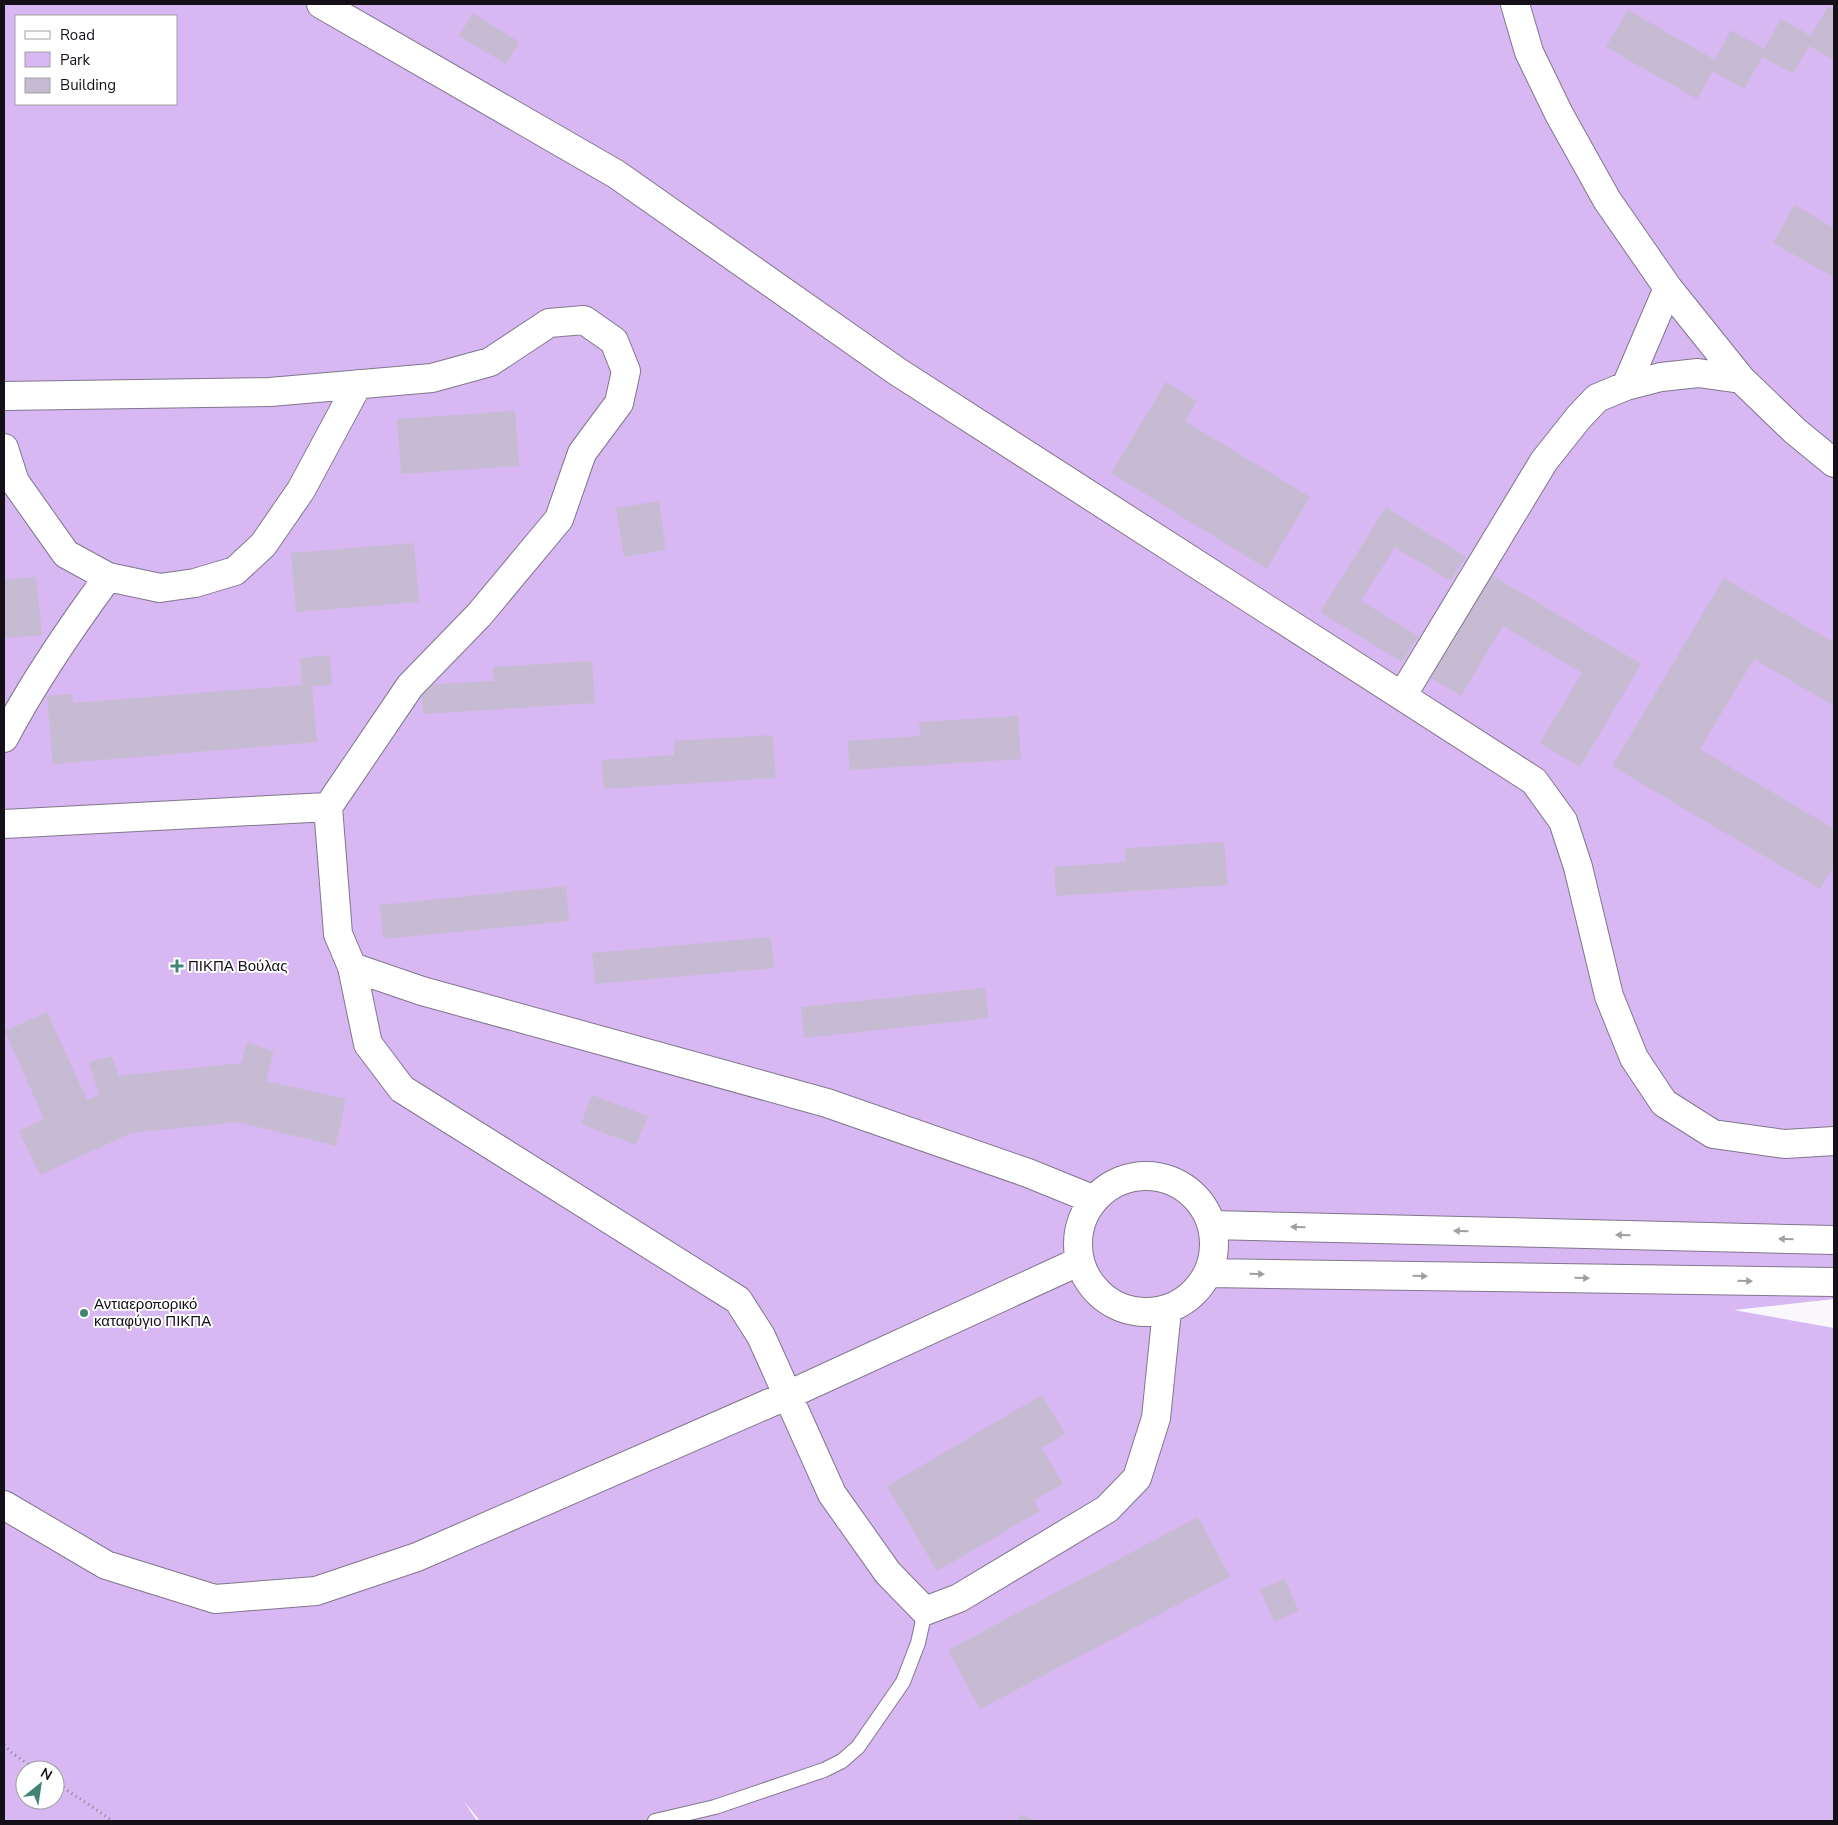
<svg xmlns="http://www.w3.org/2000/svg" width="1838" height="1825" font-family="'Nunito Sans',sans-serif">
<rect width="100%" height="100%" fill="#faf8fd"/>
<path fill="#d7b8f2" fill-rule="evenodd" d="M4,4h1830v1295l-100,11 100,18v493h-1354l-17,-21 14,21h-473zM16,16h160v88h-160zM25,1770h30v30h-30z"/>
<path fill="#c7bbd3" d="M1828,6l6,4v50l-25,-14 -16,28 -31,-17 -18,32 -31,-18 -16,28 -91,-52 22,-37 87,50 16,-30 33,19 17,-30 30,17z
M473,13l46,29 -13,22 -47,-28z
M1794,205l40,23v49l-61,-34z
M1166,382l31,19 -12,20 125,76 -43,72 -156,-96z
M515,411l4,55 -118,8 -4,-55z
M659,501l7,49 -42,7 -8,-49z
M1386,507l80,50 -16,24 -55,-34 -34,54 57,35 -16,26 -82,-50z
M414,543l5,59 -123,10 -5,-59z
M1490,574l151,90 -61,103 -40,-24 42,-70 -79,-47 -42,70 -32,-19z
M36,577l6,58 -38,3v-58z
M1724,578l110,65v63l-80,-47 -54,90 134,80v36l-14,24 -208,-123z
M330,655l2,30 -20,1 5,56 -264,22 -6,-68 25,-2 1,9 229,-18 -2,-27z
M592,661l3,42 -172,11 -2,-29 73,-4 -1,-14z
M1018,716l3,43 -171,11 -3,-29 73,-5 -1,-14z
M772,735l4,43 -172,11 -2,-29 72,-5v-14z
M1224,842l4,43 -172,11 -2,-29 72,-5 -1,-14z
M566,886l3,35 -186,18 -3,-34z
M771,937l3,31 -179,16 -3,-31z
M985,988l4,30 -185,20 -3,-31z
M47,1012l40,88 12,-5 -10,-33 23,-6 6,20 123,-13 6,-20 27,8 -8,30 80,18 -10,47 -98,-24 -107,11 -91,42 -21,-44 25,-12 -39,-88z
M592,1095l56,21 -12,29 -55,-21z
M1042,1395l23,39 -23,14 21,36 -29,17 6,10 -103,60 -50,-85z
M1198,1517l32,60 -250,132 -32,-59z
M1285,1579l14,32 -25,11 -14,-33z
M1020,1814l18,7h-20z"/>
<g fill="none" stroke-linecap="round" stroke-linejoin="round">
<defs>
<path id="service" d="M655,1821l60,-14 109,-37 18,-9 16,-14 45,-65 15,-39 7,-32"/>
<path id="minor" d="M321,4l295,170 282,198 636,409 29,40 15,46 31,129 25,62 30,45 49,31 72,10 49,-3
M1515,4l14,48 30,62 48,86 61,88 73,91 54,52 39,32
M1626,386l42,-98
M4,396l266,-4 162,-14 58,-16 59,-39 35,-3 30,21 12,30 -7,32 -37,50 -23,66 -80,96 -69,71 -82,121 10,127 14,33 70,24 405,112 201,70 64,26
M4,448l11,34 51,72 42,23 52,11 35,-5 40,-12 28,-26 38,-55 57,-106
M1402,696l142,-235 35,-44 18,-19 29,-12 35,-9 37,-4 43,6
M4,738c30,-57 65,-108 104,-161
M4,824l324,-17
M352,967l16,77 34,45 336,211 23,36 71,158 56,79 37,38 34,-13 148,-89 30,-31 19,-60 11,-108
M1078 1244a68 68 0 1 1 136 0a68 68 0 1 1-136 0Z
M1212,1225l622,15
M1209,1273l625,9
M4,1505l102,60 109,34 101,-8 101,-34 371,-162 290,-133"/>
</defs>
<use href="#service" stroke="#82768d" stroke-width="16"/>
<use href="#minor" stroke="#82768d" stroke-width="30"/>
<path stroke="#88848b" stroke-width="3" stroke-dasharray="1 4" stroke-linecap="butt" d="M4,1745l8,8 25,17
M55,1782l58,39"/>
<use href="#service" stroke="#fff" stroke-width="14"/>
<use href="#minor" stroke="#fff" stroke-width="28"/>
</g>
<defs><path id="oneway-solid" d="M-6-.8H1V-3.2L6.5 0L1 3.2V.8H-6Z" transform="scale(1.25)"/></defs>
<g fill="#a19fa3">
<use href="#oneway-solid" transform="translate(1298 1227) rotate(-179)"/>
<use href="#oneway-solid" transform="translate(1461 1231) rotate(-179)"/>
<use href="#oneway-solid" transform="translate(1623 1235) rotate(-179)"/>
<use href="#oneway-solid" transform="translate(1786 1239) rotate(-179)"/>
<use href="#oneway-solid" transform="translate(1257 1274) rotate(1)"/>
<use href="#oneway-solid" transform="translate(1420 1276) rotate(1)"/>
<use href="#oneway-solid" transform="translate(1582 1278) rotate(1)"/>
<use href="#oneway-solid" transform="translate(1745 1281) rotate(1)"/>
</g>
<g fill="#418476" stroke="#fff" stroke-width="2">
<path d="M174.5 958.5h5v5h5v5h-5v5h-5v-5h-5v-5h5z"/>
<circle cx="84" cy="1313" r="5"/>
</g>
<g text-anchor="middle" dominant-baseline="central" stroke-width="4" stroke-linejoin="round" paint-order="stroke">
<g font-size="15" fill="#151018" stroke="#fff" text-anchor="start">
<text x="188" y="966">ΠΙΚΠΑ Βούλας</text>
<text x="94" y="1304">Αντιαεροπορικό<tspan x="94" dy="17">καταφύγιο ΠΙΚΠΑ</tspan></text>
</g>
</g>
<rect width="1838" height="1825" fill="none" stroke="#151018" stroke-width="10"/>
<rect x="15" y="15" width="162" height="90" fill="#ffffff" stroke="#a19fa3"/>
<rect x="25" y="31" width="25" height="8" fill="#ffffff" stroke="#a19fa3"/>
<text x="60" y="40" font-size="15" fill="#151018">Road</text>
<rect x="25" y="52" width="25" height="15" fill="#d7b8f2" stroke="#a19fa3"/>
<text x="60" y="65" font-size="15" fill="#151018">Park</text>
<rect x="25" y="78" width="25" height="15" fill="#c7bbd3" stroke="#a19fa3"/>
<text x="60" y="90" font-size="15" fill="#151018">Building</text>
<g transform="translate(40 1785) rotate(30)"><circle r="24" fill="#ffffff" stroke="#a19fa3"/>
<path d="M0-4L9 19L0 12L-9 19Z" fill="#418476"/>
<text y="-8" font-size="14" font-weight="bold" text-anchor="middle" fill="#151018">N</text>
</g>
</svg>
